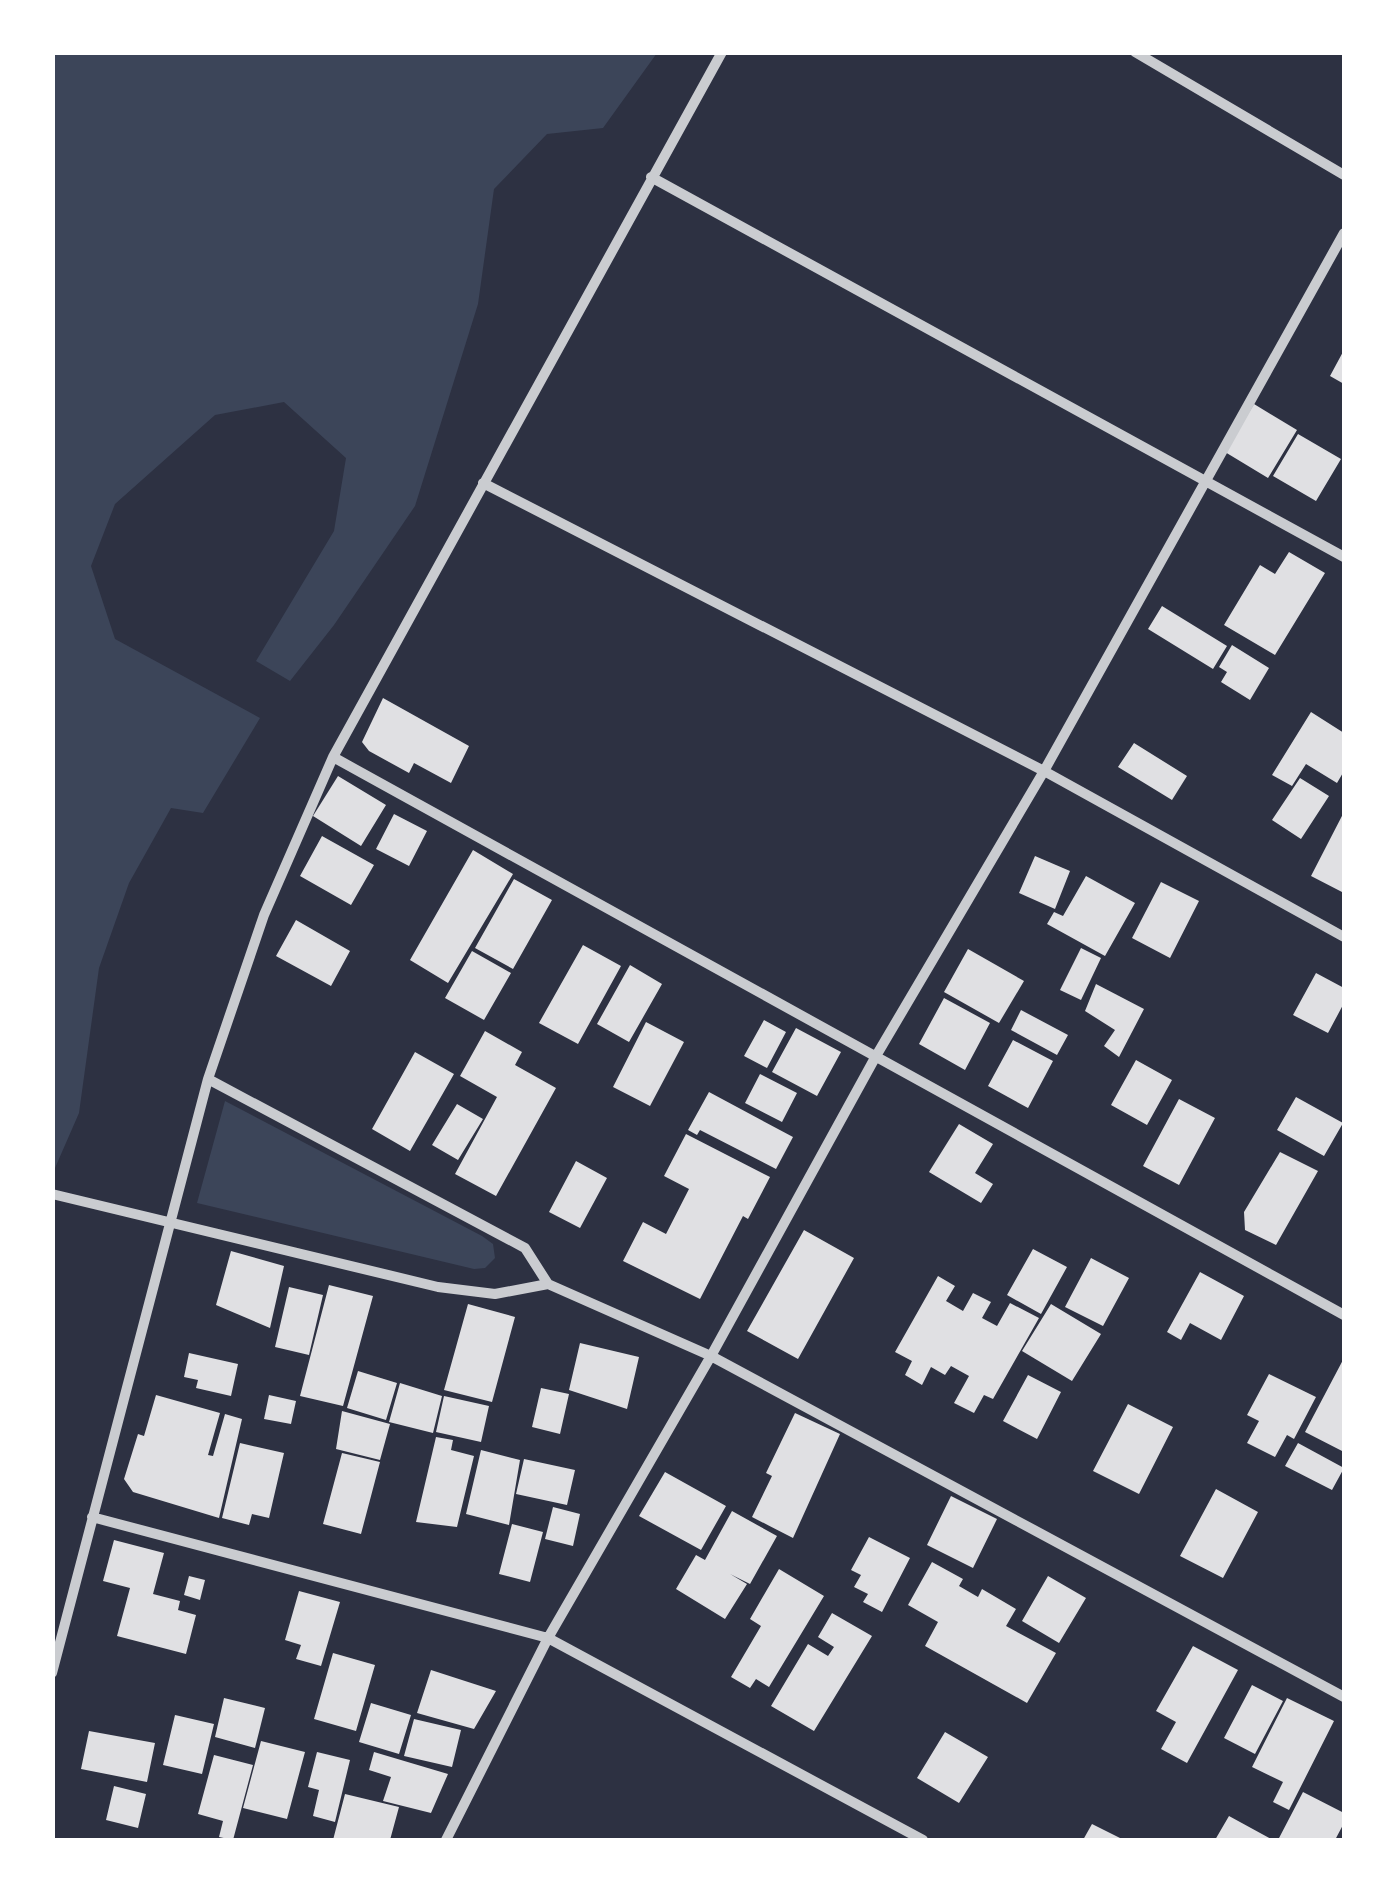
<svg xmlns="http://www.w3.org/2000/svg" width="1397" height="1893" font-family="Rubik,sans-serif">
<rect width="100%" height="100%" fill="#2d3142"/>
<path fill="#3c4559" d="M53,52l604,1 -54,75 -56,6 -53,55 -16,115 -63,202 -81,119 -44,56 -34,-20 78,-130 12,-73 -62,-56 -69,13 -100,89 -24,62 24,73 145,79 -57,95 -32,-5 -42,75 -30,85 -20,145 -24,55z
M225,1101l257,135 11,8 2,14 -10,10 -11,1 -277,-66z"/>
<path fill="#e0e0e3" d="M1344,350v34l-14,-8z
M1254,404l43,26 -29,48 -43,-26z
M1298,434l43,25 -25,42 -43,-25z
M1289,552l36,21 -50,82 -51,-30 36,-60 15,9z
M1162,606l65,40 -14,23 -65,-40z
M1232,645l37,23 -19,32 -29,-18 6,-10 -8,-5z
M383,698l86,48 -18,37 -37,-20 -5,10 -40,-22 -7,-9z
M1311,712l33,21v38l-7,12 -31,-19 -14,22 -20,-11z
M1134,743l53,33 -15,24 -54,-33z
M338,776l48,29 -25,41 -48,-30z
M1300,778l29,18 -28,43 -29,-19z
M1344,812v75l-2,5 -31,-16z
M394,814l33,17 -18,35 -33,-17z
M322,836l52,29 -23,40 -51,-29z
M473,850l40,24 -65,109 -38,-23z
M1035,856l35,15 -15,38 -36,-16z
M1086,876l49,27 -30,53 -58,-32 7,-12 9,4z
M514,879l38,21 -39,69 -38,-21z
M1161,882l38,19 -29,57 -38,-20z
M296,920l54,31 -19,35 -55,-30z
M583,945l38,21 -43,78 -39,-21z
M1081,948l20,10 -20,42 -21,-10z
M968,949l56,32 -25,42 -55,-31z
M472,951l39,22 -27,47 -39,-22z
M630,965l32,19 -33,58 -32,-18z
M1316,973l28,15v15l-16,30 -35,-18z
M1096,984l48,25 -25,48 -15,-11 11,-16 -30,-19z
M944,998l46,25 -25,47 -46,-26z
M1021,1010l47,25 -11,20 -46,-25z
M764,1020l22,12 -19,36 -23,-12z
M646,1022l38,20 -34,64 -37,-19z
M796,1028l45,24 -24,44 -45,-24z
M485,1031l37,21 -7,13 41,23 -60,108 -41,-22 42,-77 -37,-21z
M1013,1040l40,21 -25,47 -40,-22z
M415,1052l39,22 -44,77 -38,-22z
M1136,1060l36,20 -25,45 -36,-20z
M760,1074l37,19 -15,29 -37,-19z
M709,1092l84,45 -17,32 -76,-39 -3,5 -9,-5z
M1296,1097l47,26 -19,33 -47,-26z
M1179,1099l36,19 -36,67 -36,-19z
M457,1104l26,15 -25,41 -26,-15z
M959,1124l34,20 -18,29 18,11 -12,19 -52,-31z
M686,1134l84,43 -22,42 -5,-3 -43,83 -77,-38 20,-39 23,12 23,-45 -25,-13z
M1280,1152l38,19 -42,74 -31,-15 -1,-18z
M576,1161l31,17 -27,50 -31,-16z
M804,1230l50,28 -56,101 -51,-28z
M1033,1249l34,18 -26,47 -34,-19z
M231,1251l53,15 -14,62 -54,-23z
M1091,1258l38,20 -26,48 -38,-19z
M1200,1272l44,24 -23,44 -31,-17 -9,17 -14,-8z
M938,1276l17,10 -9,15 17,10 10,-18 18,9 -9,16 15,8 13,-23 29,15 -46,81 -9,-4 -10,18 -20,-10 15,-27 -18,-10 -6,9 -14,-8 -9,18 -17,-10 7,-14 -17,-9z
M329,1285l44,11 -30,110 -43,-10z
M289,1287l34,8 -14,60 -34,-8z
M468,1304l47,13 -23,85 -48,-12z
M1051,1304l50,30 -29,47 -50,-30z
M580,1343l59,14 -12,52 -58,-19z
M189,1353l49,11 -7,32 -35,-8 2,-8 -14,-3z
M1344,1358v94l-39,-20z
M358,1371l39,12 -11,37 -39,-12z
M1269,1374l47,23 -22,42 -7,-4 -12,22 -28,-14 12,-22 -12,-6z
M1028,1375l33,17 -24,47 -34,-18z
M400,1383l42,13 -9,37 -44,-11z
M541,1388l28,6 -9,40 -28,-7z
M156,1395l64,18 -12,42 5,1 12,-42 17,5 -23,99 -86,-26 -9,-13 14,-45 6,2z
M269,1395l27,6 -5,23 -27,-5z
M444,1396l45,10 -8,36 -45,-10z
M1128,1404l45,23 -34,67 -46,-23z
M342,1411l48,13 -10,36 -44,-11z
M795,1413l45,21 -47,104 -41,-21 20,-41 -6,-3z
M436,1437l17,3 -2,10 23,6 -17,71 -41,-5z
M240,1443l44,10 -15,65 -17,-4 -3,11 -27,-7z
M1298,1443l46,25 -12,22 -47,-24z
M481,1450l39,10 -11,65 -43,-11z
M342,1453l38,9 -19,72 -38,-10z
M524,1459l51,11 -8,35 -51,-11z
M665,1472l61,34 -25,44 -62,-34z
M1216,1489l42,23 -35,66 -43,-22z
M951,1496l46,23 -24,49 -46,-23z
M553,1507l27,7 -7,32 -28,-7z
M732,1511l45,25 -27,48 -20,-10 17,10 -22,35 -49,-30 20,-34 9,5z
M512,1524l31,8 -13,50 -31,-8z
M869,1537l41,21 -28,54 -19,-10 5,-8 -14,-7 7,-12 -10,-5z
M114,1540l50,13 -11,41 27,7 -2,9 18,5 -10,39 -69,-18 13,-48 -27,-7z
M932,1562l31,17 -4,7 19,11 4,-8 34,20 -10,17 50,27 -29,50 -102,-57 13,-24 -30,-17z
M779,1569l45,27 -55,91 -13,-8 -6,9 -19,-11 30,-51 -11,-7z
M189,1576l16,4 -5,20 -16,-5z
M1048,1576l38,22 -27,45 -37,-22z
M299,1591l41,11 -19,64 -25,-7 5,-14 -16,-5z
M832,1613l40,23 -58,95 -43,-25 37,-62 20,12 6,-9 -16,-10z
M1193,1646l45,24 -51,93 -26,-14 15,-27 -20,-11z
M333,1653l42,12 -19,66 -42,-12z
M431,1670l65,21 -22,38 -57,-16z
M1252,1685l31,16 -28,53 -31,-16z
M224,1698l41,10 -10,40 -40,-11z
M1287,1698l47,23 -45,89 -16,-8 10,-20 -31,-15z
M371,1703l40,12 -12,39 -40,-12z
M175,1715l39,9 -12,50 -39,-9z
M414,1719l47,11 -9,37 -48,-11z
M89,1731l66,12 -8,39 -66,-13z
M945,1732l43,25 -29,46 -42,-25z
M261,1741l44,11 -18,67 -44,-11z
M317,1752l33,8 -15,62 -22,-6 6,-26 -11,-3z
M374,1752l74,22 -17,39 -48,-12 8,-24 -22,-7z
M214,1755l39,10 -20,75 -14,-3 4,-16 -25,-7z
M114,1786l32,8 -8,34 -32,-8z
M1303,1792l41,21v10l-9,17h-57z
M345,1794l54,13 -9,33h-57z
M1229,1816l44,24h-58z
M1092,1824l32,16h-41z"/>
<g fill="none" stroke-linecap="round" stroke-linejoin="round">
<path stroke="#caccd0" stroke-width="10" d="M1135,52l209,123
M651,177l693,380
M483,483l561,288 300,166
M333,757l1011,558
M208,1079l317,169 23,36
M52,1194l386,93 57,7 53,-10 163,72 633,341
M92,1517l456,121 375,202
M52,1673l156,-594 56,-164 69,-158 389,-705
M446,1840l102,-202 163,-282 165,-300 168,-285 300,-538"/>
</g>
<rect width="1397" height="1893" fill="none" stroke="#ffffff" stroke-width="110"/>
</svg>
